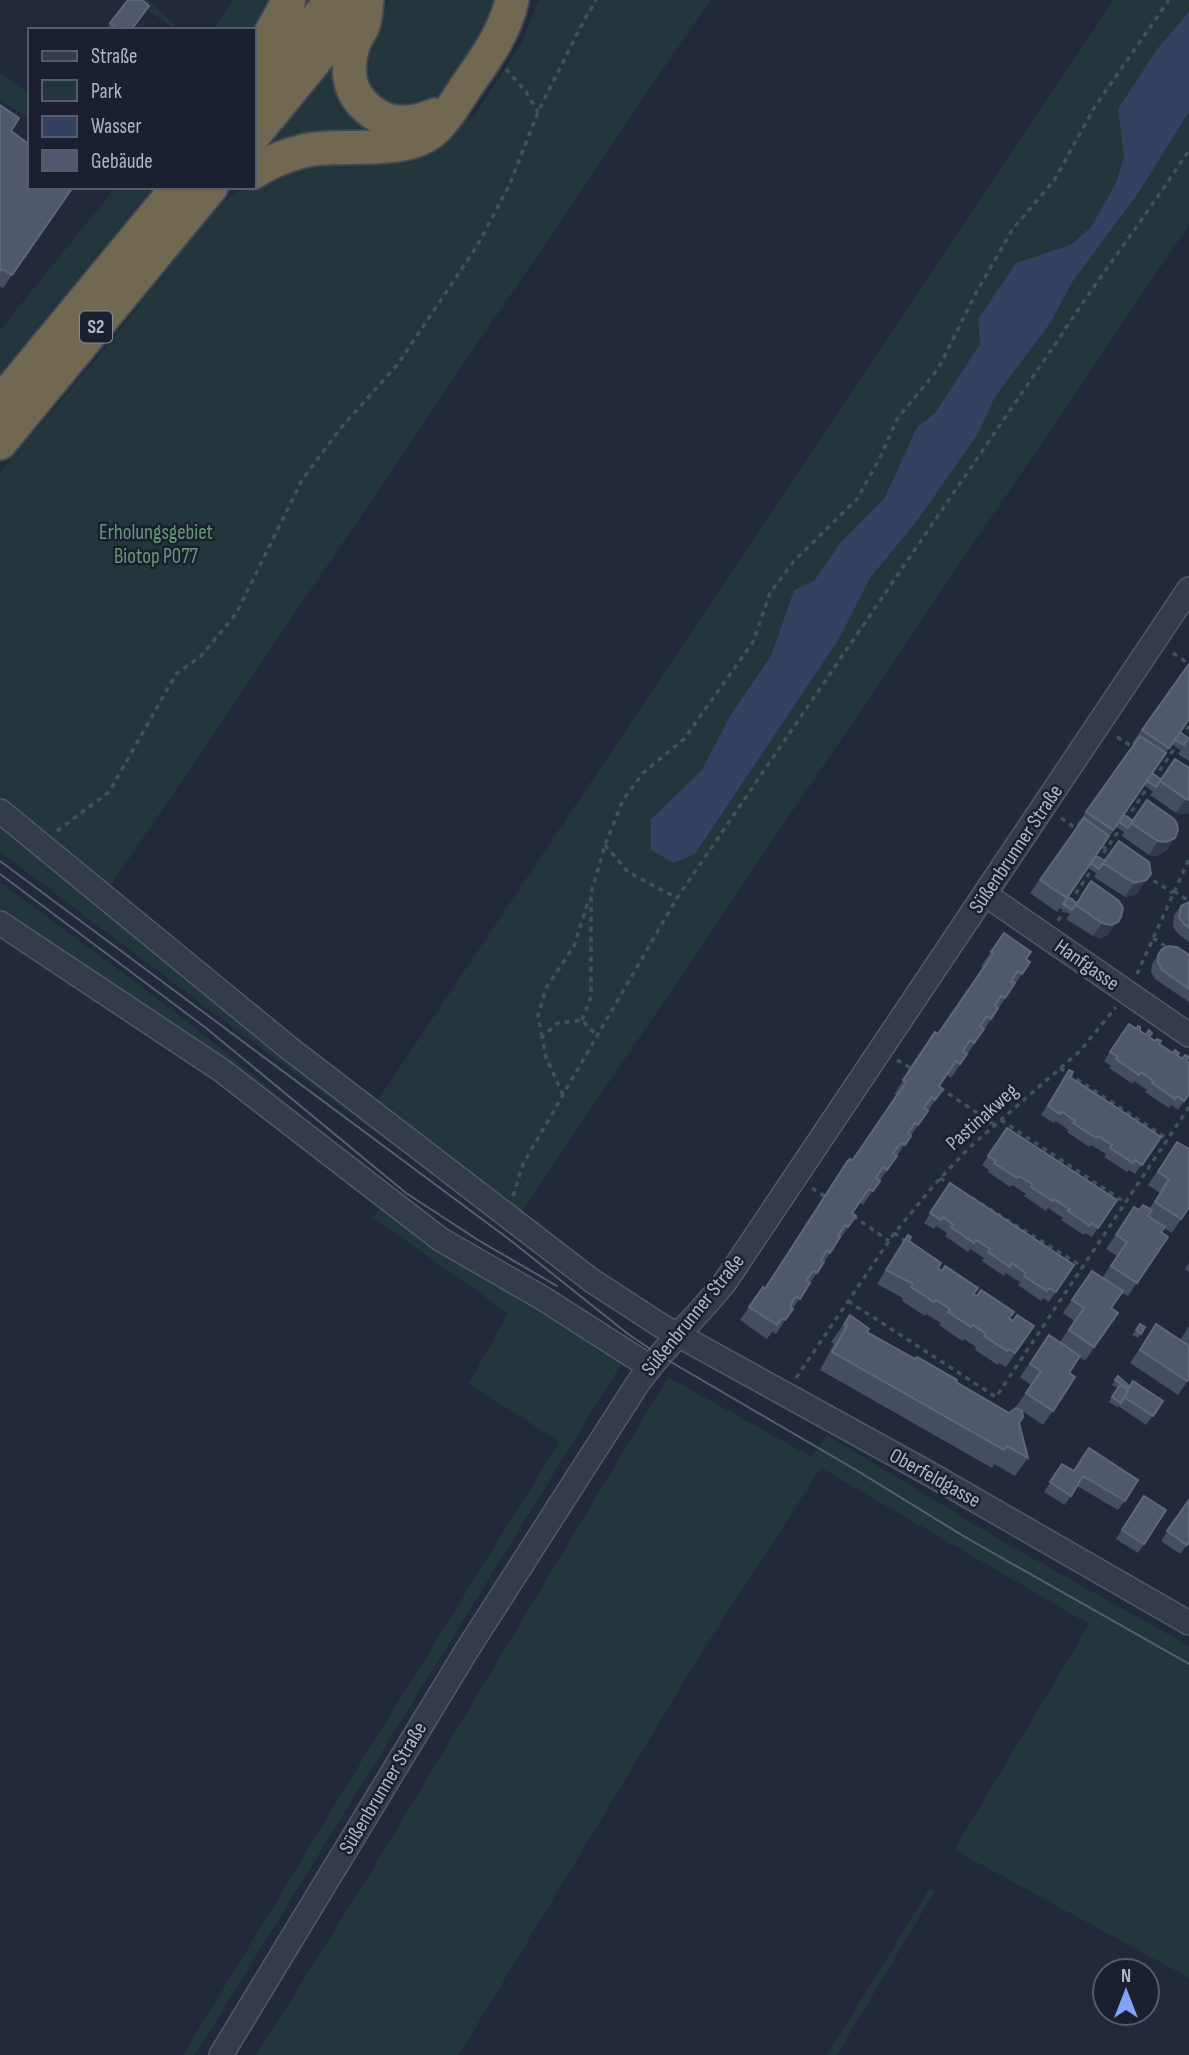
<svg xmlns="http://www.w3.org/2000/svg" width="1189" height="2055" font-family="'Sofia Sans Condensed',sans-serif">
<rect width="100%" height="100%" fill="#21293a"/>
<path fill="#23363b" d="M133,0h15l27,25 -3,2z
M234,0h47l-27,51v-21h-41z
M390,0h109l-3,12 -49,83 -24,17 -52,-11 -10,-57z
M539,0h171l-603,891 -107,-84v-335l102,-120 103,-130c13,-13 29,-35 49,-35v-8l209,-69 10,8 50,-78z
M1114,0h75v12l-32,37 -39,60 6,48 -8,26 -25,44 -19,17 -56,19 -38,56 2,25 -45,69 -18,14 -32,70 -45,46 -26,38 -20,9 -23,66 -40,58 -29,57 -51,48 23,44 21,-9 144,-215 31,-61 47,-57 61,-87 17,-37 56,-75 20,-38 68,-92 50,-80v113l-669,989 -146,-108z
M333,61l56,69 -134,26z
M0,73l30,21v26l-30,-21z
M116,187h37l-153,186v-43z
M0,819l642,508 -58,-36 -91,-72 -278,-205 -215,-162z
M0,882c77,57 155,113 229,173 61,49 118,103 181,149 70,51 152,84 220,139l-143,-82 -487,-344z
M384,1205l241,153 -430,697h-12l165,-272 211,-341 -90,-59 39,-70 -136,-96z
M668,1377l144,80 15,-22 175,106 187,105v332l-235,-128 135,-226 -268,-156 -121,187 -241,400h-203l102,-162z
M930,1888l5,3 -98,164h-10z"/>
<path fill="#344262" d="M1189,12v100l-50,80 -68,92 -20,38 -56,75 -17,37 -61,87 -47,57 -31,61 -144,215 -21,9 -23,-13v-31l51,-49 29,-56 40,-58 23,-66 20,-9 26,-38 45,-46 32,-70 18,-14 45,-69 -2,-25 38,-56 56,-19 19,-17 25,-44 8,-26 -6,-48 39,-60z"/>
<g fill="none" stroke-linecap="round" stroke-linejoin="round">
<defs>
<path id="minor" d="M0,811l289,237 302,232 69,45 270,149 259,149
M986,895l203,140
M0,923l221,147 219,169 104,60 106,68
M221,2055l246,-405 171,-267c26,-36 59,-66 87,-101l464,-693"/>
<path id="highway" d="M367,0c-1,7 -1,15 -3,22 -1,8 -9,15 -11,24 -9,30 -2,54 25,70 18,10 38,7 57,-1
M254,64l35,-64
M254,95l78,-95
M254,135l105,-128
M254,172c16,-11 40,-20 60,-23 34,-5 94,6 121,-20 14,-13 24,-33 35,-48 17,-24 36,-52 42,-81
M0,403l178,-216
M0,443l211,-256"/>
</defs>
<use href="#minor" stroke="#525968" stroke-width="26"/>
<use href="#highway" stroke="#3f4655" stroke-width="37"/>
<path stroke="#405359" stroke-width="3.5" stroke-dasharray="5 5" stroke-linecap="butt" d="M506,69l20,23 12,20
M1173,653l16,11
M1117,737l16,10
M1181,738l8,-12
M1154,779l22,-33
M1061,818l16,11
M1126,820l21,-32
M57,831l52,-39 67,-118 25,-18 35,-42 66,-134 38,-51 58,-65 79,-118 32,-60 29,-74 43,-86 15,-26
M605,845l23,27 49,26
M1102,846l13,9
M1098,861l22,-32
M1145,875l28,18
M1174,891l15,10
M1070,902l21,-31
M1058,921l6,-10
M1153,938l17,11
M1137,974l52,-115
M582,1020l9,-23v-104l14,-48 18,-45 20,-27 41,-34 69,-97 17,-49 24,-32 63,-62 23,-41 17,-39 41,-50 38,-76 36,-63 43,-51 39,-71 75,-108
M542,1037l-4,-21 8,-28 28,-42 15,-47
M897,1060l14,8
M1060,1068l108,71
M940,1088l55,37
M563,1095l-17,-38 -4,-20 16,-14 24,-3 16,17
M1001,1120l125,83
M940,1178l13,8
M812,1188l12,8
M513,1196l10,-32 154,-266 381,-558c42,-65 89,-125 131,-190
M972,1198l111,69
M853,1216l36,25
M894,1233l13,9
M848,1301l148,96 193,-290
M796,1378l97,-143 41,-50 36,-38 110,-96 36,-44"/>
<use href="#minor" stroke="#343b4b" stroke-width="23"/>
<use href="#highway" stroke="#716851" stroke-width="33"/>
<path stroke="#565f72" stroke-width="2" d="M0,861l510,379 118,94 31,21 197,115 109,67 224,127
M0,874l206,154 200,165 72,47 79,46"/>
</g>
<path fill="#454d62" d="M128,0l3,30h-21l-3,-2z
M0,105l11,26 62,56 -70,101 -3,-1z
M1189,664l-9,68 8,6 1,-1v24l-11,-7 6,-9 -4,5 -8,-6 -20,29 9,7 28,-12v45l-3,1 -10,-1 -26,-18 3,-3 -9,-7 -20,30 9,6 42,17 -9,13 -9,5 -8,-1 -27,-19 2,-4 -8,-5 -20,29 9,5 44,1 -12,32 -12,3 -31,-20 2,-4 -8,-5 -20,29 8,6 15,-22 17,54 -7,3 -8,-2 -27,-17 4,-5h-1l-9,-6 -3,4 -27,-19 48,-66 -2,-1 58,-82 -2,-1z
M1189,902v40l-11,-8 -5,-7 1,-12 7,-9z
M1004,933l22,26 -4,15 -71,104 -4,-3 -8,11 4,3 -80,116 -3,-3 -8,11 4,3 -32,46 -39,58 -9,14 -4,-2 -5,7 -27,-19 23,-33 1,2 83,-127 5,-1 44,-66 -2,-1 30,-45 14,-15 45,-67 -2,-1z
M1162,949l27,6v47l-34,-23 -4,-7 1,-8z
M1140,1031l46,30 3,33 -11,16 -7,-5 -2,3 -24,-16 2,-2 -13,-9 -1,3 -24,-16 2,-2 -7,-5 18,-28z
M1069,1070l1,7 91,60 -26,37 -6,-4 -2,2 -23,-15 2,-3 -15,-9 -2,2 -22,-15 1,-2 -6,-5 -7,-4 -1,2 -13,-8z
M1007,1128l110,72 -25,37 -7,-4 -1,2 -23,-15 2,-2 -15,-10 -2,3 -22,-15 2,-2 -14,-9 -2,2 -22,-15 1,-2 -7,-5z
M1177,1142l11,7 1,-1v59l-17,26 -8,-5 -3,4 7,5 -40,59 -6,-3 -11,15 7,5 -33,48 -6,-4 -10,16 -16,38 -10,14 -27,-18 15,-22 -11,-8 29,-42 11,7 14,-21 -11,-8 29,-42 10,7 15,-22 -11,-7 28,-42 5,3 10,-1 11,-16 -12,-8z
M950,1183l124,82 -25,37 -6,-4 -2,3 -23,-16 2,-3 -7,-4 -7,-5 -2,3 -22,-15 2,-3 -14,-9 -2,3 -23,-16 2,-3 -6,-4 -5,-3 -2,3 -10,-6z
M908,1235l1,6 29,27 35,26 40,27 21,5 -28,41 -7,-4 -1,2 -23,-15 1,-3 -12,-8 -2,2 -23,-16 2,-2 -15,-9 -1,2 -23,-15 1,-3 -26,-14z
M1189,1263v9l-4,-3z
M850,1315l17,17 142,81 14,4 -4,7 9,34 -13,18 -21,-12 -2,4 -172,-98 14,-26 -3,-2z
M1140,1324l5,3 -7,11 -6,-3z
M1156,1324l24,16 9,-14v53l-11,16 -48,-32z
M1118,1376l11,10 4,-5 30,20 -17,24 -28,-19 -1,1 -8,-5 9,-14 -6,-3z
M1062,1464l63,37 -7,9 -41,-24 -12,19 -21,-13z
M1189,1500v42l-9,12 -19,-13z
M1137,1505l7,39 -6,9 -22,-14z"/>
<path fill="#323a4d" d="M1186,799l3,1v13l-3,1 -10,-1z
M1175,838l-9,13 -9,5 -8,-1 9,-14z
M1146,880l-9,14 -12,3 9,-14z
M1121,917l-13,18 -7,3 -8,-2 9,-13z"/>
<path fill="#50586d" stroke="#5f677b" stroke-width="2" d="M128,0h14l7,6 -18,24h-12l-9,-7z
M0,105l19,13 -8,13 19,14v42h43l-61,88 -10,-6 -2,2z
M1189,664v55l-20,29 -27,-18z
M1180,732l8,6 -4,7 -9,-5z
M1140,736l26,17 -53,77 -27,-18z
M1175,759l14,9v32l-3,-1 -26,-18z
M1152,773l9,7 -5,7 -9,-6z
M1147,800l27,19 3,5 1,6 -3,8 -9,4 -8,-1 -27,-18z
M1124,815l9,6 -5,7 -9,-6z
M1084,818l25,18 -42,62 -27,-18z
M1119,841l30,21 2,12 -5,6 -12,3 -31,-20z
M1096,856l9,5 -6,8 -8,-6z
M1091,881l28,20 4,7 -2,9 -3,5 -7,3 -9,-2 -26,-18z
M1068,897l9,6 -5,7 -9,-6z
M1189,902v26l-4,-3 -6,-8 2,-11z
M1004,933l27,19 -5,7 4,3 -8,12 -4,-3 -7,10 4,2 -10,15 -4,-2 -6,10 3,2 -7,11 -4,-3 -7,10 4,3 -10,14 -4,-3 -7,11 4,3 -7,10 -4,-3 -17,25 4,3 -8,11 -3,-3 -8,11 4,3 -10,14 -3,-2 -7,10 3,3 -6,9 -4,-2 -8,10 4,3 -10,14 -4,-3 -7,11 4,3 -7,10 -4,-2 -17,24 4,3 -8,11 -3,-2 -7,11 2,1 -10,16 -3,-3 -6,10 3,2 -7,11 -4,-2 -7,10 4,2 -10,16 -4,-3 -6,10 3,3 -8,11 -3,-2 -5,7 -28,-18 14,-20 2,2 82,-127 3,-3 2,2 54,-79 -3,-2 32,-48 3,2 55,-80 -2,-2z
M1169,946l8,1 12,8v34l-27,-19 -4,-7v-8l4,-6z
M1129,1024l8,5 1,-3 2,1v4l6,4 3,-5 3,3 -3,4 6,4 2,-2 4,2 -2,3 14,9 2,-3 2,2 2,1 -2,2 5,4 3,-4 4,2 -3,4 3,2v31l-5,7 -7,-5 -2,3 -23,-16 1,-2 -12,-9 -2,3 -23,-16 1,-3 -7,-4z
M1069,1070l4,2 -3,5 91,60 -19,28 -7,-5 -2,3 -23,-15 2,-3 -14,-9 -2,2 -23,-15 2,-2 -7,-5 -6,-4 -2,2 -12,-8z
M1007,1128l110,72 -19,28 -7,-5 -1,3 -22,-15 1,-2 -15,-10 -1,2 -22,-14 1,-3 -13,-8 -2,2 -23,-15 2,-2 -8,-5z
M1177,1142l12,7v58l-8,12 -26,-17 14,-23 -11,-7z
M950,1183l124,82 -18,27 -7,-4 -2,3 -23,-15 2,-3 -6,-4 -8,-6 -2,4 -22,-15 2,-3 -14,-9 -2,3 -23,-16 2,-3 -6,-4 -4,-3 -2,3 -11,-7z
M1143,1205l9,5 -4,6 17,11 -4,5 7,5 -31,46 -26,-17 16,-24 -11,-7 18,-28 5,3z
M908,1235l3,2 -2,4 32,22 -3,5 4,3 3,-5 33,22 -5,6 4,2 4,-6 33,22 -5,6 4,3 4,-6 17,11 -19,27 -6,-4 -2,2 -23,-15 2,-2 -13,-9 -2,2 -23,-15 2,-3 -14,-9 -2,2 -23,-15 2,-3 -27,-14z
M1092,1271l31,20 -12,17 7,5 -24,34 -25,-17 15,-22 -12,-8z
M850,1315l19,14 -2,3 48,27 2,-2 40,23 -1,2 53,31 7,-5 6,3 1,6 -4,6 9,35 -21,-12 -3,4 -172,-98 15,-26 -3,-1z
M1140,1324l5,3 -4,7 -5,-4z
M1156,1324l33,22v33l-2,2 -47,-31z
M1049,1335l31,21 -11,17 6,4 -22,34 -27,-18 15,-22 -11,-7z
M1118,1376l11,10 -1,2 -13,-8z
M1133,1381l30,20 -10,15 -29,-19z
M1120,1385l8,5 -7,13 -9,-6z
M1089,1448l49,32 -13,21 -42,-25 -12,20 -21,-14 12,-18 12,7z
M1144,1496l22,14 -22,34 -22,-14z
M1189,1500v42l-2,3 -20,-14z"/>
<g text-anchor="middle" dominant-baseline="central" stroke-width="5" stroke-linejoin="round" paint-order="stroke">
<rect fill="#1a202f" stroke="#828999" stroke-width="2" x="80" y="311.5" width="32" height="31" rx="5"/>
<g font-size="19" font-weight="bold" fill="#afb6c7">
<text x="96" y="327">S2</text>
</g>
<g font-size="21" fill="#669877" stroke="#1a202f">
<text x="156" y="532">Erholungsgebiet<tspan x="156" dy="24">Biotop P077</tspan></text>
</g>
<g font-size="21" fill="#afb6c7" stroke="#1a202f">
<text transform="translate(1016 849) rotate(-56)">Süßenbrunner Straße</text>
<text transform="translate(1087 965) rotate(35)">Hanfgasse</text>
<text transform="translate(982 1117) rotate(-42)">Pastinakweg</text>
<text transform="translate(693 1315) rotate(-51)">Süßenbrunner Straße</text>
<text transform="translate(935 1478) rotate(29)">Oberfeldgasse</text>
<text transform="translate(383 1788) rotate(-59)">Süßenbrunner Straße</text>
</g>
</g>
<rect x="28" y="28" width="228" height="161" fill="#1a202f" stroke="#565c6c" stroke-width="2"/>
<rect x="42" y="51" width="35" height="10" fill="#343b4b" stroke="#565c6c" stroke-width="2"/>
<text x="91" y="63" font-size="21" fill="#afb6c7">Straße</text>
<rect x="42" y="80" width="35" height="21" fill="#23363b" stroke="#565c6c" stroke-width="2"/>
<text x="91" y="98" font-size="21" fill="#afb6c7">Park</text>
<rect x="42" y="116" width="35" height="21" fill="#344262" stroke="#565c6c" stroke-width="2"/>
<text x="91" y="133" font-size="21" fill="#afb6c7">Wasser</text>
<rect x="42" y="150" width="35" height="21" fill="#50586d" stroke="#565c6c" stroke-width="2"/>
<text x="91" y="168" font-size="21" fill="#afb6c7">Gebäude</text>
<g transform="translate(1126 1992)"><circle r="33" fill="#1a202f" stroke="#565c6c" stroke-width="2"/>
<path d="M0-5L12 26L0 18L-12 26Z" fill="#80a3fb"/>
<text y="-10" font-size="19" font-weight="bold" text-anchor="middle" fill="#afb6c7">N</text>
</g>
</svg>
